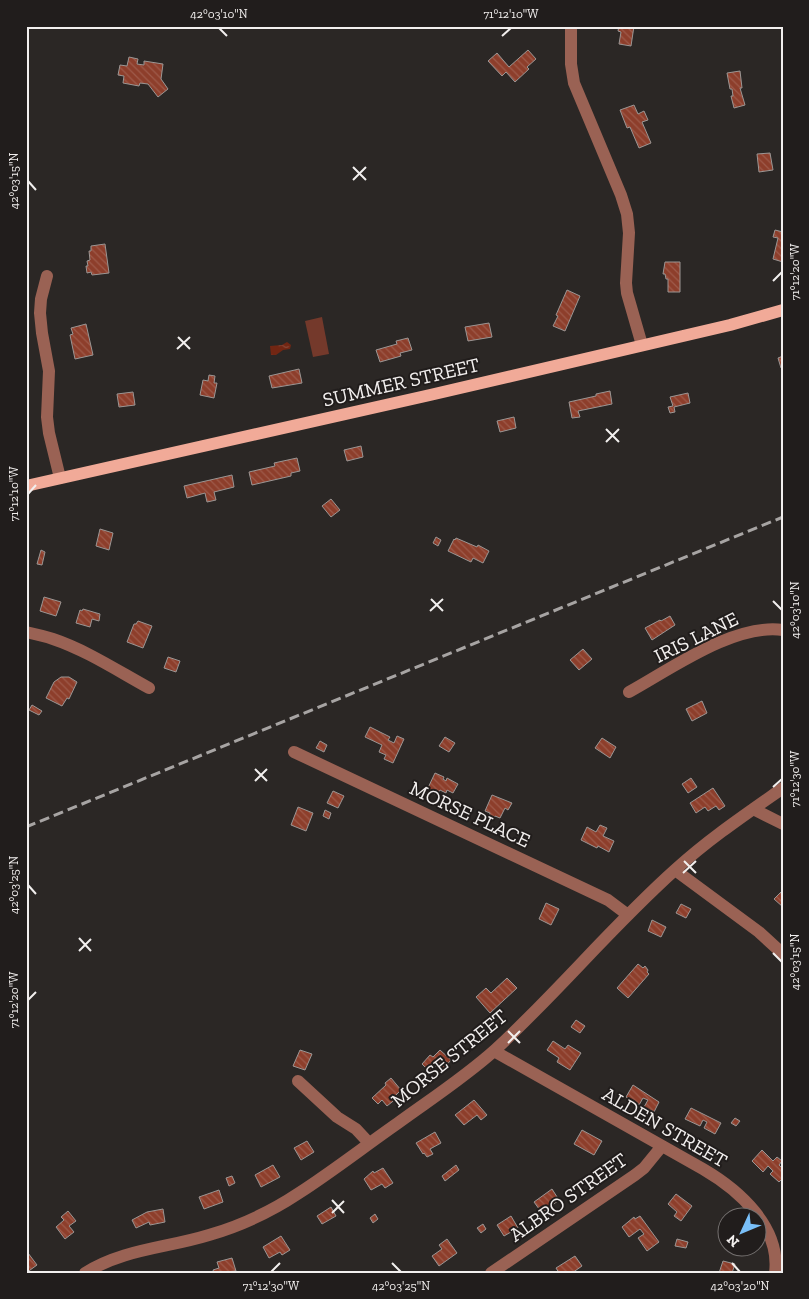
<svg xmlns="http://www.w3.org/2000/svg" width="809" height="1299" font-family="'Zilla Slab',serif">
<defs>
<pattern id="water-ripples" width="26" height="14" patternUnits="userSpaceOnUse" patternTransform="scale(1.25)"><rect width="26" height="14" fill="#722613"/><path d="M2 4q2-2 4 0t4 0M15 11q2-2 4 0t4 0" fill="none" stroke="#874636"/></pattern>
<pattern id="building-back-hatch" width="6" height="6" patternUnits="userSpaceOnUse" patternTransform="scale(1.25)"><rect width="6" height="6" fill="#8d3e2b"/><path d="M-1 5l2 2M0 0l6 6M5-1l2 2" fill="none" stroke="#9e5a4a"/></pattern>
</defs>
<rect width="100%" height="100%" fill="#2b2725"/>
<path fill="#74392b" d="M322,317l7,37 -16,3 -8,-36z"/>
<path fill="url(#water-ripples)" d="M287,342l4,3 -1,4 -7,1 -7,5h-5l-1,-9 12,-1z"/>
<path fill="url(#building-back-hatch)" stroke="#9b9694" d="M619,26h15l-3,20 -12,-2 2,-12 -3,-1z
M528,50l8,9 -9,8 2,2 -14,13 -9,-10 -4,4 -14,-15 9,-8 12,14z
M129,57l9,2 -1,5 7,1v-4l19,3 -2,15 7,10 -10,8 -10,-13 -8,-1 -1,3 -16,-3 1,-7 -6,-1 2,-10 7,1z
M740,71l2,17h-2l5,17 -11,3 -3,-12h2l-1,-7h-2l-3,-16z
M634,105l4,9 6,-3 4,9 -6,2 9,21 -12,5 -9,-21 -3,1 -7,-18z
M770,153l3,17 -14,2 -2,-18z
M775,230l8,2v30l-10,-3 5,-21 -5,-1z
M105,244l4,29 -17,2 -1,-3 -4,1 -1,-7h2l-1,-5 3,-1 -1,-9h2v-5z
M665,262h15v30h-12v-13h-2l-1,-5h-2z
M567,290l13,6 -15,35 -12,-5 5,-10 -2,-1z
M489,323l3,14 -24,4 -3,-14z
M86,324l7,31 -18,4 -5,-24 3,-1 -2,-6z
M408,338l4,12 -12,3 1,3 -21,6 -4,-12 21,-6 -1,-3z
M783,356v11l-2,1 -3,-10z
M299,369l3,14 -30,5 -3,-12z
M209,375l6,1 -1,7h3l-3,15 -14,-3 3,-15 5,1z
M610,391l2,13 -34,7 2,6 -8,1 -3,-16 27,-6v-2z
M133,392l2,13 -16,2 -2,-13z
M688,393l2,10 -16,4 1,5 -5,1 -2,-6 5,-1 -3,-9z
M514,417l2,11 -16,4 -3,-11z
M361,446l2,11 -16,4 -3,-11z
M297,458l3,13 -9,2v3l-39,9 -3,-13 26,-6 -1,-3z
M232,475l2,12 -20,5 2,8 -9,2 -2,-9 -18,5 -3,-12z
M331,499l9,11 -9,7 -9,-11z
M100,529l13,4 -4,17 -13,-4z
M436,537l5,3 -3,6 -5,-3z
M456,538l21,9 1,-2 11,6 -6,12 -10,-5 -2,4 -23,-11 6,-12 1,1z
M41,550l4,2 -3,13 -5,-1z
M44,597l17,5 -5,14 -16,-5z
M83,609l17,5 -1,7 -7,-2 -2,8 -14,-4 4,-13 2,1z
M670,616l5,9 -23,15 -7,-12 15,-8 1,1z
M138,621l14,5 -9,22 -16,-6 7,-18h2z
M583,649l9,10 -13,11 -9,-10z
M168,657l12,4 -4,11 -12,-4z
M61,677h8l8,5 -8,17 -2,-1 -5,8 -16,-8 8,-16z
M702,701l5,12 -15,8 -6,-12z
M32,705l10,6 -3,4 -10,-5z
M370,727l20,10 -2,3 6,3 3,-7 7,3 -11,24 -9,-4 2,-4 -7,-3 3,-7 -17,-8z
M445,737l10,6 -6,9 -10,-6z
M602,738l14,9 -6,11 -15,-10z
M320,741l7,4 -3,7 -8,-4z
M435,773l9,4 -1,2 3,2 1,-3 11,6 -5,9 -6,-3 -1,3 -6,-3 -3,5 -10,-5z
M691,778l6,9 -9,6 -6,-9z
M713,788l12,18 -6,4 -3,-4 -8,5 -3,-4 -9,6 -6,-10z
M333,791l11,5 -6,12 -11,-5z
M492,795l20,8 -4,7 -3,-2 -5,10 -5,-2 -1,3 -5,-2 1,-4 -5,-2z
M298,807l15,6 -7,18 -15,-6z
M325,810l6,3 -2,6 -6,-3z
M600,825l7,3 -4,8 11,5 -5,11 -11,-6 -1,2 -16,-8 6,-13 9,5z
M783,890v17l-9,-8z
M546,903l13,6 -8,16 -12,-6z
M681,904l10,5 -5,9 -10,-5z
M652,920l14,7 -5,10 -13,-6z
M638,964l5,4 2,-2 3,4 -1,2 2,2 -21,24 -11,-10z
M507,978l10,10 -27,25 -14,-16 10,-9 5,5z
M576,1020l9,6 -5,7 -9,-6z
M553,1041l12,8 3,-4 13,8 -11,17 -13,-8 2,-4 -12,-8z
M300,1050l12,4 -7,16 -12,-4z
M440,1050l11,10 -8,9 -5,-5 -8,8 -8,-8 8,-9 3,2z
M391,1078l10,12 -6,6 2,2 -10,8 -5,-6 -4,4 -6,-6 14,-13 -1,-2z
M633,1085l26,17 -5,10 -10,-5 4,-7 -5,-2 -4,7 -13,-8z
M474,1100l13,15 -6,5 -4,-5 -13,10 -9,-10z
M691,1108l30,15 -6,11 -11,-6 3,-6 -4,-2 -3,6 -15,-7z
M735,1118l5,3 -4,5 -5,-3z
M582,1130l20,11 -8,14 -20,-11z
M435,1132l6,11 -11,6 3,5 -6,3 -3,-4 -1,1 -7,-11z
M307,1141l7,11 -13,8 -7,-12z
M762,1150l11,11 4,-4 5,4 -3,4 4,4v9l-4,4 -9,-8 3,-3 -5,-5 -5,6 -11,-11z
M273,1165l7,12 -19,10 -6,-12z
M456,1165l3,5 -14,11 -3,-5z
M383,1168l10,15 -8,5 -3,-4 -11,6 -7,-11 9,-8 1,2z
M232,1176l3,7 -6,3 -3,-8z
M552,1189l7,11 -17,13 -8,-11z
M219,1190l4,12 -19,7 -5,-12z
M676,1194l16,12 -11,15 -7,-5 3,-4 -9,-8z
M331,1207l5,9 -14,8 -5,-8z
M163,1209l2,13 -15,3 -1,-3 -13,6 -4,-8 15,-8z
M68,1211l8,10 -7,5 5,6 -9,7 -9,-12 8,-7 -3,-3z
M375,1214l3,5 -5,4 -3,-5z
M511,1216l7,12 -14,8 -7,-11z
M640,1216l19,26 -12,9 -9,-13 6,-4 -4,-5 -11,8 -7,-10 12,-10 1,2z
M483,1224l3,5 -5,4 -4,-5z
M281,1236l9,14 -8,5 -2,-3 -11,6 -6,-11z
M447,1239l10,14 -18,13 -7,-10 10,-7 -3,-4z
M677,1239l11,3 -2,6 -11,-2z
M28,1253l9,12 -11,8v-19z
M575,1256l7,10 -10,7h-13l-3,-5z
M232,1258l4,13 -22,2 -1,-3 6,-2 -2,-6z
M723,1261l12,3 -3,9h-13z"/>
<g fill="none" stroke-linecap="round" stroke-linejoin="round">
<path stroke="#9a6254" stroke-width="12" d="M571,26v38l3,19 47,112 6,19 2,19 -3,50 1,10 15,52
M47,276l-6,23 -1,14 2,20 7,38 -2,46 2,16 11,45
M26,632c9,2 18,4 27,7 33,11 65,32 96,49
M629,692c42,-23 105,-69 154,-62
M294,752l314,148 20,15
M753,809l30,15
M675,870l84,62 24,22
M494,1051l209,118c36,21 78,58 72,104
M298,1081l39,36 19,12 13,14
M85,1273c38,-24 82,-25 124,-38 31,-9 63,-24 90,-42 34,-22 66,-47 99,-70 33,-24 67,-46 97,-73 63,-58 117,-124 181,-181 33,-30 70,-55 107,-81
M491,1273l144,-98 9,-7 18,-22"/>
<path stroke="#f1aa98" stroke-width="12" d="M26,486l404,-91 300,-70 53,-15"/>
<path stroke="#a7a4a3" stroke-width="3" stroke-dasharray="10 5" stroke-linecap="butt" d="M26,827l757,-310"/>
</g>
<path fill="none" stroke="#f2efee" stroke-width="2" d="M219,28l8,8M502,36l9,-8M353,167l13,13M353,180l13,-13M28,181l8,9M773,281l9,-9M178,337l12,12M177,349l13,-12M606,429l13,13M606,442l13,-13M28,494l8,-9M431,599l12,12M773,601l9,9M430,611l13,-12M255,769l12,12M255,781l12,-12M773,787l9,-8M684,861l12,12M683,873l13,-12M28,885l8,9M79,938l12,13M79,951l12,-12M773,953l9,9M28,1000l8,-8M508,1031l12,12M508,1043l12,-12M332,1200l12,13M332,1213l12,-12M392,1263l9,9M732,1263l8,9M271,1272l9,-9"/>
<g text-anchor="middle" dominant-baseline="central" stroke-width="4" stroke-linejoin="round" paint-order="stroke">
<g font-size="20" fill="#f2efee" stroke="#211d1c">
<text transform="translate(401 382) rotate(-13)">SUMMER STREET</text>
<text transform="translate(696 637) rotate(-26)">IRIS LANE</text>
<text transform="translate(470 814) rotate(25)">MORSE PLACE</text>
<text transform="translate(449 1058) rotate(-39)">MORSE STREET</text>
<text transform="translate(665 1127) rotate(30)">ALDEN STREET</text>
<text transform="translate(568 1197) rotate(-35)">ALBRO STREET</text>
</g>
</g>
<rect width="809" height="1299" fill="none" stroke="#211d1c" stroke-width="55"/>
<g transform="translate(742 1232) rotate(226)"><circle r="24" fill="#211d1c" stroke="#757170"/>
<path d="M0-4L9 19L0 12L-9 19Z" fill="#79bff8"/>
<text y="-8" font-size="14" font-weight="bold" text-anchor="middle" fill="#f2efee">N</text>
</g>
<rect x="28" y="28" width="754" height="1244" fill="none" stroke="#f2efee" stroke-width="2"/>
<g font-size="12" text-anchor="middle" fill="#f2efee">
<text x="219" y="18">42°03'10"N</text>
<text x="511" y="18">71°12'10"W</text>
<text transform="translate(14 181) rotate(-90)" y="4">42°03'15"N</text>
<text transform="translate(795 272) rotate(-90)" y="4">71°12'20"W</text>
<text transform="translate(14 494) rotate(-90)" y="4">71°12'10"W</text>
<text transform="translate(795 610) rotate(-90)" y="4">42°03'10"N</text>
<text transform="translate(795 779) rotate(-90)" y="4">71°12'30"W</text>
<text transform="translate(14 885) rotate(-90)" y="4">42°03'25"N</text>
<text transform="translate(795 962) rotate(-90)" y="4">42°03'15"N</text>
<text transform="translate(14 1000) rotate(-90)" y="4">71°12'20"W</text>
<text x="271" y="1290">71°12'30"W</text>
<text x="401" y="1290">42°03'25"N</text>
<text x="740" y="1290">42°03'20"N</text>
</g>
</svg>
